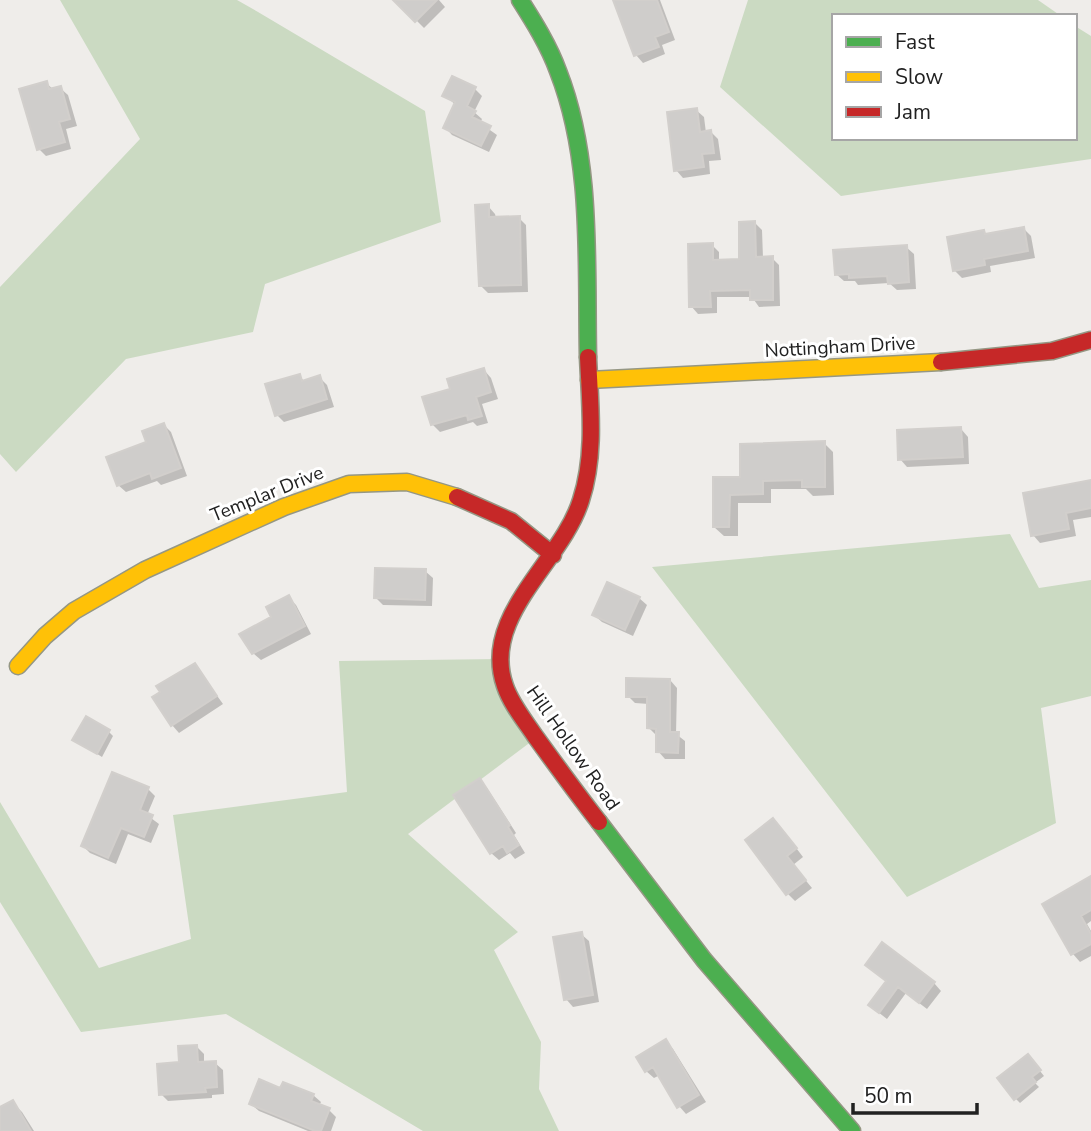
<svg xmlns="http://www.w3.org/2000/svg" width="1091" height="1131" font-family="'Nunito Sans',sans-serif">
<rect width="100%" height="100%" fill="#efedea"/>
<path fill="#cbdac2" d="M60,0h177l21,12 167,99 16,111 -176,62 -12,48 -127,27 -110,113 -16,-18v-167l140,-148z
M748,0h290l23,16h-227v122h241v-112l16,10v123l-250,37 -121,-109z
M1010,534l29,54 52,-8v116l-50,12 15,115 -149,74 -255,-330z
M501,659l35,79 -128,96 110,98 -24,18 47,92 -2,47 20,42h-136l-197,-117 -145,18 -81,-130v-100l99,166 92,-29 -18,-124 174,-23 -8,-131z"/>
<path fill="#0003" d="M396,0h43l6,7 -21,21z
M615,0h45l15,40 -13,5 3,9 -22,9 -7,-8z
M46,83l8,7 6,-2 8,7 9,31 -11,3 5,20 -25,7 -7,-7z
M475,89l7,7 -8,16 8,7 -2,4 17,12 -8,17 -37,-17 -7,-8 11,-22 -11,-9z
M696,110l8,7 2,16 5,-1 7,7 3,21 -12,1 1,13 -27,4 -7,-8z
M488,206l7,8 1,4h23l7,7 2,67 -40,1 -7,-7z
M755,223l7,7 1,28h9l7,7 1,41 -21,1 -7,-10h-35v16l-19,1 -7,-8 21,-61 7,7v9h22z
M1023,228l8,8 4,22 -45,8 1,6 -29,6 -8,-8 30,-38 3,3z
M906,247l8,7 2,35 -19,1 -8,-7 -31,2 -3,-4h-11l-8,-7z
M484,370l7,8 7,21 -16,5 6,19 -11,3 -4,-4 -33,10 -8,-8 20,-34z
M299,376l6,6 14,-5 8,8 7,22 -50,15 -7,-7z
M164,425l7,7 16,44 -26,9 -4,-4 -31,11 -8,-7z
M961,429l7,8 1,27 -62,3 -7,-8z
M824,443l9,9 1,43 -21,1 -7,-7h-35v14h-33v33h-14l-10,-9 1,-49h27z
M1091,482v35l-18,3 3,16 -36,7 -7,-8z
M425,571l8,7 -1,28 -49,-1 -8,-8z
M288,597l8,8 15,29 -50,26 -8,-7 20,-35z
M639,598l8,7 -14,31 -31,-14 -8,-7z
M195,665l28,39 -44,29 -7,-8z
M670,680l7,8 -1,46 9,7v18h-20l-7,-8 -2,-16 -7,-7v-24l-14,-1 -7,-7z
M109,732l4,4 -11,21 -27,-17z
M480,781l7,7 29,45 -2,2 11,18 -10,6 -5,-6 -11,7 -8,-7z
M148,789l7,7 -8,19 12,9 -8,19 -23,-9 -12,30 -26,-11 -7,-7z
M781,828l22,29 -10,8 19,23 -17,13 -8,-8z
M1091,878v43l-4,3 4,7v25l-11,6 -7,-8 -28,-50z
M581,934l8,7 10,61 -26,5 -7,-8z
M867,965l67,18 7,8 -14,18 -21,-16 -19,26 -9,-7 10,-30z
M666,1041l7,8 33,53 -20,12 -7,-8 -19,-31 -6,3 -8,-7z
M196,1046l8,8v9h11l8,7 1,24 -12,1v3l-44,3 -7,-7 20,-30z
M1032,1061l12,15 -9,7 4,4 -19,16 -5,-5z
M281,1090l32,5 8,7 -2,4 10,4 7,7 -5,14h-23l-49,-20 -8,-7z
M12,1102l10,10 12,19h-34v-22z"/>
<path fill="#cfcdcb" stroke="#d2cfcc" stroke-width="2" d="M393,0h44l-22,22z
M613,0h44l12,32 -14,5 4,10 -25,9z
M452,76l24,11 -9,19 9,5 -4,6 19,9 -10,20 -38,-18 12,-26 -13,-6z
M47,81l2,8 12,-3 9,33 -11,3 6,20 -28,8 -18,-61z
M697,108l3,24 11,-2 3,23 -12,1 2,13 -30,4 -7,-59z
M489,204v13l31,-1 1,69 -42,1 -4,-81z
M755,221l1,36 17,-1v44h-23v-10l-40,1 1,16h-22l-1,-63 25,-1v17l26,-1v-37z
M1024,227l4,24 -44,8 1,6 -32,6 -6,-34 37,-7 1,4z
M907,245l2,37 -21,2 -1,-8 -38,2v-4l-14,1 -2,-25z
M484,368l7,24 -15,5 6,19 -14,4 -1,-5 -36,10 -9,-28 28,-8 -3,-10z
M300,374l2,7 18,-6 7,24 -52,17 -10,-32z
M164,423l17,45 -29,11 -2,-6 -33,13 -11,-29 40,-15 -4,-11z
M961,427l2,30 -65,3 -1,-30z
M825,441v46h-23v-7l-39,1v13l-33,1 -1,32h-16v-50h27v-33z
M1091,480v28l-25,5 3,16 -38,7 -8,-43z
M375,568l51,1 -1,31 -51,-2z
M607,582l33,15 -15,33 -33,-15z
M289,595l16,31 -53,28 -13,-20 32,-17 -5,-10z
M195,663l22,33 -46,30 -19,-29 8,-5 -4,-6z
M626,678l44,1v53h9l-1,21 -22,-1v-23l-9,-1v-31h-21z
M86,716l24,14 -13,24 -25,-14z
M112,772l37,15 -9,23 13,5 -9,22 -23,-9 -13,30 -27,-12z
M480,778l30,47 -2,2 11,18 -12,8 -4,-7 -13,8 -37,-59z
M773,818l24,30 -10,8 19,24 -20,15 -41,-55z
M1091,876v34l-10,6 10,18v10l-20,11 -29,-51z
M582,932l11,63 -29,5 -11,-63z
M882,942l53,40 -16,21 -21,-16 -19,26 -11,-8 18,-24 -21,-16z
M666,1039l33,56 -22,13 -24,-41 -8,5 -9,-15z
M197,1045l1,17 18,-1 1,26 -12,1 1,4 -47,3 -2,-31 22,-2 -1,-16z
M1028,1054l13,16 -9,7 4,5 -22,18 -17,-22z
M259,1079l21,9 3,-6 31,12 -3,7 19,7 -9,23h-6l-66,-27z
M13,1100l18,31h-31v-24z"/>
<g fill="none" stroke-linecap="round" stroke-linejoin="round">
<defs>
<path id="fast" d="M520,0c14,22 29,46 38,71 35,89 28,191 30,286
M599,822l105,138 148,171"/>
<path id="slow" d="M589,380l352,-18
M18,666l27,-30 29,-25 71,-41 139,-63 65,-23 58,-2 50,15"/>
<path id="jam" d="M588,357c2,47 8,97 -7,143 -19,62 -101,116 -76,186 6,18 20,35 30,50 21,29 42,58 64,86
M941,362l111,-11 39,-11
M457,497l54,24 42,34"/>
</defs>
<use href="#fast" stroke="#959784" stroke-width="19"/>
<use href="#slow" stroke="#959784" stroke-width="19"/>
<use href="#jam" stroke="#959784" stroke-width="19"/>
<use href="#fast" stroke="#4caf50" stroke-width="16"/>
<use href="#slow" stroke="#ffc107" stroke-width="16"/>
<use href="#jam" stroke="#c62828" stroke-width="16"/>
</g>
<g text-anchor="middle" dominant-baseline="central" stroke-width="6" stroke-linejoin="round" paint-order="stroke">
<g font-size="19" fill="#212121" stroke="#fff">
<text transform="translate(840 347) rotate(-3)">Nottingham Drive</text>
<text transform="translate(267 494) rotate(-22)">Templar Drive</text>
<text transform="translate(573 748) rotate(55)">Hill Hollow Road</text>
</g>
</g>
<rect x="832" y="14" width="245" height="126" fill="#ffffff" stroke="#a6a6a6" stroke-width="2"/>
<rect x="846" y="37" width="35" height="10" fill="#4caf50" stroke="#a6a6a6" stroke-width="2"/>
<text x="895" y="49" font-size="21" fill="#212121">Fast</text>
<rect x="846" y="72" width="35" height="10" fill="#ffc107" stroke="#a6a6a6" stroke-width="2"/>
<text x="895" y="84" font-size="21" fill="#212121">Slow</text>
<rect x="846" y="107" width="35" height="10" fill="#c62828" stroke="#a6a6a6" stroke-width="2"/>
<text x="895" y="119" font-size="21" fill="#212121">Jam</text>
<path d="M853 1103v10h124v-10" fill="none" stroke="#212121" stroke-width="3.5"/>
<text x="864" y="1103" font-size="21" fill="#212121" stroke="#ffffff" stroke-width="5" paint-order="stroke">50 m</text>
</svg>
